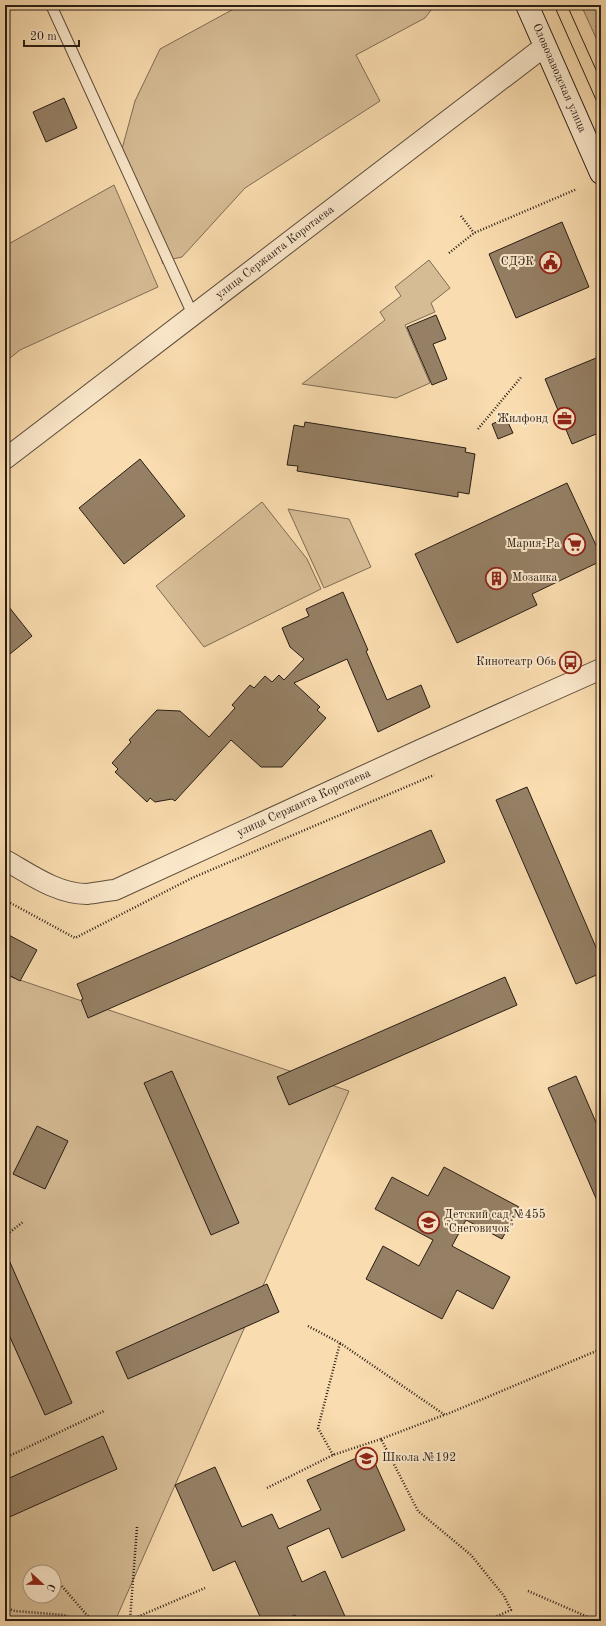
<svg xmlns="http://www.w3.org/2000/svg" width="606" height="1626" font-family="'Old Standard TT',serif">
<rect width="100%" height="100%" fill="#f9dcaf"/>
<filter id="stains"><feTurbulence type="fractalNoise" baseFrequency=".005" numOctaves="4"/><feColorMatrix values="0 0 0 0 .2 0 0 0 0 .09 0 0 0 0 .02 0 0 0 .5 -.17"/></filter>
<radialGradient id="worn" r=".72"><stop offset=".6" stop-color="#630" stop-opacity="0"/><stop offset="1" stop-color="#630" stop-opacity=".3"/></radialGradient>
<path fill="#d6bc95" stroke="#806c55" fill-rule="evenodd" d="M241,5h194l-10,13 -69,37 24,46 -135,87 -63,69 -14,3 -5,4 -41,-115 13,-48 25,-52z
M581,5h20v44z
M114,185l44,102 -138,63 -15,12v-116z
M429,260l21,28 -19,15 4,9 -30,13 25,58 -34,15 -94,-14 83,-64 -5,-8 21,-16 -6,-9z
M262,502l45,57 14,30 -117,58 -48,-61z
M288,509l61,10 22,48 -47,21z
M5,975l344,116 -234,530h-110zM30,1572h24v24h-24z"/>
<path fill="#958065" stroke="#291d15" d="M64,98l13,30 -31,14 -13,-30z
M562,222l27,65 -73,31 -27,-64z
M436,315l10,24 -13,5 14,35 -15,6 -25,-58z
M601,356v76l-29,12 -27,-65z
M506,418l7,15 -15,6 -6,-15z
M305,422l161,26 -1,4 10,2 -6,40 -11,-2v5l-161,-26 1,-5 -11,-1 7,-40 10,2z
M140,459l45,57 -61,48 -45,-56z
M567,483l34,73v5l-69,33 5,11 -80,38 -42,-89z
M343,592l25,58 -2,1 21,49 34,-15 9,22 -52,25 -31,-73 -53,24 26,24 -3,3 9,8 -44,49h-21l-30,-27 -56,61 -3,-2 -17,3 -5,-4 -3,4 -32,-30 3,-3 -6,-6 19,-21 -2,-2 28,-30 23,1 29,26 26,-29 -3,-3 18,-20 4,3 11,-12 7,6 7,-7 5,5 20,-21 -14,-12 -8,-19 27,-12 -3,-7z
M5,602l27,34 -27,22z
M527,787l74,172v14l-25,11 -80,-184z
M431,830l14,32 -357,156 -7,-18 2,-1 -6,-15z
M5,933l32,17 -17,31 -15,-8z
M505,977l12,28 -228,100 -12,-28z
M172,1071l67,152 -28,12 -67,-152z
M576,1076l25,58v76l-53,-122z
M37,1126l31,15 -23,48 -32,-15z
M444,1167l75,40 -17,32 -36,-19 -14,26 58,31 -17,32 -36,-19 -15,29 -76,-40 17,-33 36,20 14,-26 -58,-31 17,-32 36,19z
M5,1251l67,152 -27,12 -40,-89z
M267,1284l12,28 -151,67 -12,-27z
M103,1436l14,33 -112,50v-39z
M370,1452l35,78 -63,28 -13,-30 -42,19 15,35 23,-11 22,50h-49l-3,-6 -13,6h-20l-27,-60 -22,10 -38,-86 40,-18 27,60 30,-13 7,15 42,-19 -14,-30z"/>
<g fill="none" stroke-linecap="round" stroke-linejoin="round">
<defs>
<path id="lane" d="M51,5l142,310"/>
<g id="street">
<path id="s1" d="M5,459l540,-413"/>
<path id="s2" d="M5,860c25,14 52,34 82,34 9,-1 18,-3 28,-4l307,-141 179,-80"/>
</g>
<g id="secondary">
<path id="s3" d="M527,5l74,168"/>
</g>
</defs>
<use href="#lane" stroke="#5d4d3c" stroke-width="12"/>
<use href="#street" stroke="#5d4d3c" stroke-width="22"/>
<use href="#secondary" stroke="#291d15" stroke-width="24"/>
<path stroke="#291d15" stroke-width="2.5" stroke-dasharray="1 2" stroke-linecap="butt" d="M461,216l13,17
M449,253l25,-20 103,-44
M478,429l44,-53
M5,900l70,38 117,-60 242,-103
M5,1236l18,-14
M308,1326l32,17 105,72 156,-66
M381,1439l63,-24
M333,1455l-15,-27 22,-85
M5,1458l99,-47
M267,1488l66,-33 48,-16 37,72 53,44 33,41 7,14 -25,11
M137,1527l-7,93 75,-32
M49,1572h1
M54,1577l38,44
M528,1591l60,26
M5,1608l10,3 49,4 13,6"/>
<use href="#lane" stroke="#fbe8cb" stroke-width="10"/>
<use href="#street" stroke="#fbe8cb" stroke-width="20"/>
<use href="#secondary" stroke="#fbe8cb" stroke-width="22"/>
<path stroke="#291d15" stroke-width="1" d="M554,5l47,106
M567,5l34,76"/>
</g>
<defs>
<symbol id="civic-ring" viewBox="-11 -11 22 22"><circle r="9.5" fill="#fbe8cb" stroke="#8f2418" stroke-width="1.5"/><path d="M-.6-6.5H3V-4.5H.6V-3L4-1V1h2V6H-6V1h2V-1L-.6-3ZM-1.2 2.5V6h2.4V2.5Z" fill="#8f2418"/></symbol>
<symbol id="office-ring" viewBox="-11 -11 22 22"><circle r="9.5" fill="#fbe8cb" stroke="#8f2418" stroke-width="1.5"/><path d="M-6-3h4V-5.5h4V-3h4V5H-6ZM-1-4.5V-3h2v-1.5ZM-6 0V1H6V0Z" fill="#8f2418"/></symbol>
<symbol id="supermarket-ring" viewBox="-11 -11 22 22"><circle r="9.5" fill="#fbe8cb" stroke="#8f2418" stroke-width="1.5"/><path d="M-6-5.5h2.5l.6 2H6L4.5 2H-2.5L-4.4-4H-6ZM-1.5 3.2a1.3 1.3 0 1 0 .1 0ZM3 3.2a1.3 1.3 0 1 0 .1 0Z" fill="#8f2418"/></symbol>
<symbol id="building-ring" viewBox="-11 -11 22 22"><circle r="9.5" fill="#fbe8cb" stroke="#8f2418" stroke-width="1.5"/><path d="M-4-6H4V6H1V3H-1V6H-4ZM-2.5-4.3h1.7v1.8h-1.7ZM.8-4.3h1.7v1.8H.8ZM-2.5-1h1.7V.8h-1.7ZM.8-1h1.7V.8H.8Z" fill="#8f2418"/></symbol>
<symbol id="bus-ring" viewBox="-11 -11 22 22"><circle r="9.5" fill="#fbe8cb" stroke="#8f2418" stroke-width="1.5"/><path d="M-5-6H5V4H4V6H2V4H-2V6H-4V4H-5ZM-3.5-4V0h7V-4ZM-3.5 1.2v1.5H-2V1.2ZM2 1.2v1.5H3.5V1.2Z" fill="#8f2418"/></symbol>
<symbol id="school-ring" viewBox="-11 -11 22 22"><circle r="9.5" fill="#fbe8cb" stroke="#8f2418" stroke-width="1.5"/><path d="M0-5L7-2L0 1L-7-2ZM-4 1L0 2.5L4 1V4Q0 6-4 4Z" fill="#8f2418"/></symbol>
</defs>
<g fill-rule="evenodd">
<use href="#civic-ring" x="538" y="250" width="25" height="25"/>
<use href="#office-ring" x="552" y="406" width="25" height="25"/>
<use href="#supermarket-ring" x="562" y="532" width="25" height="25"/>
<use href="#building-ring" x="484" y="566" width="25" height="25"/>
<use href="#bus-ring" x="558" y="650" width="25" height="25"/>
<use href="#school-ring" x="416" y="1210" width="25" height="25"/>
<use href="#school-ring" x="354" y="1446" width="25" height="25"/>
</g>
<g text-anchor="middle" dominant-baseline="central" stroke-width="4" stroke-linejoin="round" paint-order="stroke">
<g font-size="12" fill="#291d15" stroke="#fbe8cb">
<text stroke="none"><textPath href="#s3" startOffset="80">Оловозаводская улица</textPath></text>
<text stroke="none"><textPath href="#s1" startOffset="340">улица Сержанта Коротаева</textPath></text>
<text stroke="none"><textPath href="#s2" startOffset="326">улица Сержанта Коротаева</textPath></text>
</g>
<g font-size="12" fill="#291d15" stroke="#fbe8cb" text-anchor="end">
<text x="534" y="262">СДЭК</text>
<text x="548" y="419">Жилфонд</text>
<text x="560" y="544">Мария-Ра</text>
<text x="512" y="578" text-anchor="start">Мозаика</text>
<text x="556" y="662">Кинотеатр Обь</text>
<text x="444" y="1215" text-anchor="start">Детский сад №455<tspan x="444" dy="14">"Снеговичок"</tspan></text>
<text x="382" y="1458" text-anchor="start">Школа №192</text>
</g>
</g>
<rect width="606" height="1626" fill="none" stroke="#f9dcaf" stroke-width="20"/>
<rect x="6" y="6" width="594" height="1614" fill="none" stroke="#291d15" stroke-width="2"/>
<rect x="10" y="10" width="586" height="1606" fill="none" stroke="#291d15"/>
<g transform="translate(42 1584) rotate(112)"><circle r="19" fill="#fbe8cb" stroke="#a79782"/>
<path d="M0-3L7 15L0 10L-7 15Z" fill="#8f2418"/>
<text y="-6" font-size="11" font-weight="bold" text-anchor="middle" fill="#291d15">С</text>
</g>
<path d="M24 40v6h55v-6" fill="none" stroke="#291d15" stroke-width="2"/>
<text x="30" y="40" font-size="12" fill="#291d15" stroke="#fbe8cb" stroke-width="3" paint-order="stroke">20 m</text>
<rect width="100%" height="100%" filter="url(#stains)"/>
<rect width="100%" height="100%" fill="url(#worn)"/>
</svg>
